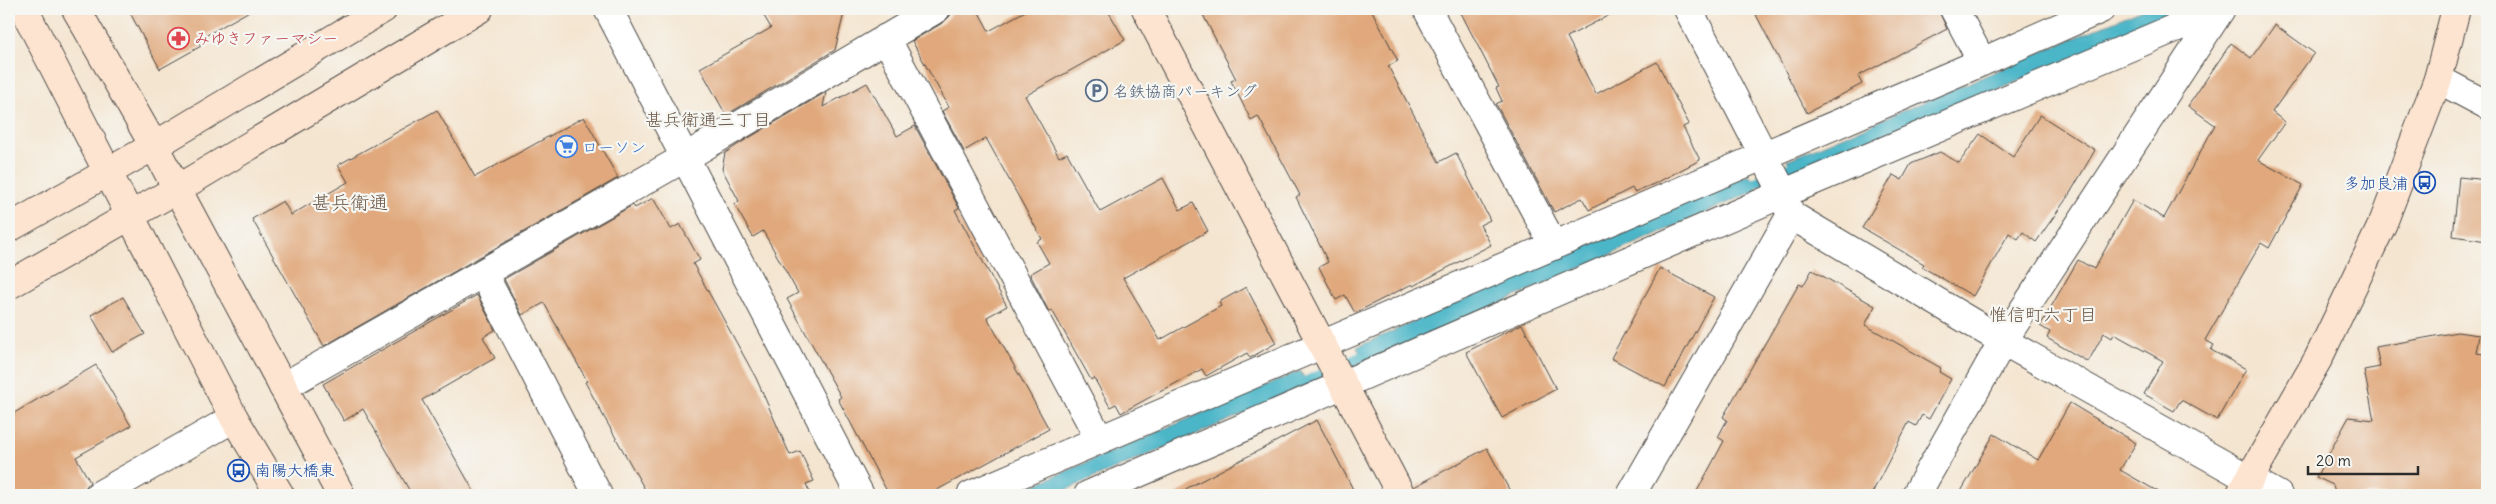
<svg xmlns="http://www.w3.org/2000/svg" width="2496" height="504" font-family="Delius,'Klee One',sans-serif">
<rect width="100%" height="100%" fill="#f6f6f2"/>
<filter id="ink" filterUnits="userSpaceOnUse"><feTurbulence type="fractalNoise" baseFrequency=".02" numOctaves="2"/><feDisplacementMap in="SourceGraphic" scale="10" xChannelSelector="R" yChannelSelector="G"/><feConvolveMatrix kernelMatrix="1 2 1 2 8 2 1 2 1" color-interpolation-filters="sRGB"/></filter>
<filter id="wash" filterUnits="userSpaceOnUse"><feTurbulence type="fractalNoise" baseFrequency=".0096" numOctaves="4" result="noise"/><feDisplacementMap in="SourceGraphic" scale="20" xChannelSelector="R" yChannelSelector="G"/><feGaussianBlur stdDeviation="1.12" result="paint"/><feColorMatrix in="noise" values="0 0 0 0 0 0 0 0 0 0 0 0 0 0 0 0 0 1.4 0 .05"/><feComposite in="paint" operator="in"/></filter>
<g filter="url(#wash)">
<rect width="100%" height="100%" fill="#f4e5d0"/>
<path fill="#4bb6c8" stroke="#3b707a" d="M2143,9h47l-394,166 -9,-15z
M1749,174l8,16 -392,173 -8,-16z
M1300,371l9,15 -255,109h-43z"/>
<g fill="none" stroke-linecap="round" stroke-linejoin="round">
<path stroke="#4bb6c8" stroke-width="11" d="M1739,189l66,-27
M1294,387l81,-36"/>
</g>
<g id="blocks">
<path fill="#e0a87c" d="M128,9h125l-55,31 3,6 -41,23z
M760,9h85l-10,41 -109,65 -26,-47 71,-40z
M952,9h25l12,22 40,-22h78l18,31 -100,56 34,61 8,-4 33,59 63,-34 17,32 13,-7 15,28 -85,47 37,62 61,-34 -2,-4 27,-15 30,56 -26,15 -3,-5 -41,23 -4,-7 -81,44 -5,-9 -6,3 -16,-29 -3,2 -39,-70 -3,2 -19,-38 19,-11 -12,-21 5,-3 -56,-101 -22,13 -22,-40 7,-4 -37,-66 32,-19 6,-6z
M1200,9h171l27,52 -10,5 51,96 17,-9 34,67 -10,5 11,20 -78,41 -1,-2 -57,29 -10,-18 -9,5 -17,-33 9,-5 -32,-65 4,-2 -42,-79 -7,4 -20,-39 5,-2z
M1459,9h162l-54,28 29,57 61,-32 32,62 -6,3 17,33 -44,23 -22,9 -2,-4 -43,22 -7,-12 -28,14 -58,-108 6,-3 -6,-13 3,-1z
M1753,9h185l9,20 -89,47 4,8 -55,29z
M2275,25l39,28 -42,59 13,10 -27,38 45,25 -34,63 -8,-5 -56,97 9,5 -3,5 35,19 -29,51 -36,-20 -7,11 -30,-17 19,-33 -49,-27 -2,4 -8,-5 -16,29 -41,-24 3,-6 -10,-6 38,-66 16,9 39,-69 31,18 51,-93 -27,-19 43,-63 20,15z
M867,83l30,53 18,-10 44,82 -4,2 52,96 -20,11 62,112 -121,66h-39l-51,-96 3,-2 -54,-98 11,-6 -35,-62 -10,6 -19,-33 5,-3 -17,-32 3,-16 17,-11 84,-50 -3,15z
M437,110l38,67 109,-60 34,61 -294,168 -72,-127 31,-18 8,14 57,-33 -10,-17z
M2040,115l55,35 -26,45 -33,47 -13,-10 -5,7 -9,-6 -36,63 -51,-29 2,-3 -62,-36 31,-53 9,5 9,-16 29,-12 19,11 21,-29 33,23z
M2459,177l28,3v61l-34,-5z
M653,198l18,31 9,-5 20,36 -7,4 63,114 34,77 10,-4 14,30 -8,3 5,11h-163l-44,-78 -19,-35 2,-1 -43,-78 -22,12 -18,-36 129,-74 2,3z
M1660,268l54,29 -49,90 -54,-29z
M1812,270l63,36 -10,19 76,43 -2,4 12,7 -22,40 -7,-4 -6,11 -7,-4 -38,73h-176l29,-54 -6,-4 9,-17 -4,-3 76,-133 4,2z
M477,295l18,35 -12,7 12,21 -73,42 54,95h-64l-49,-86 -19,12 -21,-37z
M123,297l22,37 -33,18 -21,-37z
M1522,324l34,65 -54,29 -36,-66z
M2457,332l22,3 -3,18 11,1v141h-151l-3,-10 -17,-8 33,-60 25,3 -10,-50 16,-3 -4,-20z
M96,365l35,61 -55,31 14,25 -5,6 -2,7h-74v-79z
M2070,403l66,40 -16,27 44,25h-205l35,-61 44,26z
M1317,420l39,75h-182z
M1487,448l25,47h-95l-3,-8z"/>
</g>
</g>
<g filter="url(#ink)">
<use href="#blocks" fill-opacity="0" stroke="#494744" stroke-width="1"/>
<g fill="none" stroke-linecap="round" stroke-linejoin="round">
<defs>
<path id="street" d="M608,9l252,486
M1427,9l127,237
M1688,9l91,176 12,30 212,126 275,154
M1954,9l28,53
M886,38l214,402
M2438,79l49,26
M483,273l115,222
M283,387l403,-230 250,-148
M99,495l135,-77
M971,495l1011,-433 119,-53
M1088,495l694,-301 438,-185
M1631,495l160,-280
M1916,495l87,-154 218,-332"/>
<path id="secondary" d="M24,9l210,409 46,77
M76,9l78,137 187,349
M1146,9l255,486
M9,228l145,-82 229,-137
M9,285l168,-96 302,-180
M2240,495l78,-136 65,-136 55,-144 18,-70"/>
</defs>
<use href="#street" stroke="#494744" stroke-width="30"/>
<use href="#secondary" stroke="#494744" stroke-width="30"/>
<use href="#street" stroke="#fff" stroke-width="28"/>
<use href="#secondary" stroke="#fde4d0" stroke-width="28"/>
</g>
</g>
<defs>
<symbol id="pharmacy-ring" viewBox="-11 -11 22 22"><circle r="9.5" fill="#f6f6f2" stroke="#e0444e" stroke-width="1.5"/><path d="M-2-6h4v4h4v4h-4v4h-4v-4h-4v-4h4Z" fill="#e0444e"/></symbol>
<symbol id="parking-ring" viewBox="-11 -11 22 22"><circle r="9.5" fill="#f6f6f2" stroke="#5c6f8a" stroke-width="1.5"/><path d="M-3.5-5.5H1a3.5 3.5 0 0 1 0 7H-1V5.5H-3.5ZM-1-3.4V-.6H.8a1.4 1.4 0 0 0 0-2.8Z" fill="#5c6f8a"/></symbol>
<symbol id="supermarket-ring" viewBox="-11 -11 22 22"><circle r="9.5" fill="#f6f6f2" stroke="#3f7fe0" stroke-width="1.5"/><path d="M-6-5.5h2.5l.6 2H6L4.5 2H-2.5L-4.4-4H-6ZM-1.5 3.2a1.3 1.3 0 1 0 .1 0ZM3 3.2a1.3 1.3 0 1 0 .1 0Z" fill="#3f7fe0"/></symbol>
<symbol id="bus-ring" viewBox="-11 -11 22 22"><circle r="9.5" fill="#f6f6f2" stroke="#1a4fb4" stroke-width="1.5"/><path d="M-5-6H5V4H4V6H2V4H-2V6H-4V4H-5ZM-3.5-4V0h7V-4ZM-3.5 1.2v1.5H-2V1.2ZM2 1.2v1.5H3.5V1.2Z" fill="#1a4fb4"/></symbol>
</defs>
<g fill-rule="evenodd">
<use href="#pharmacy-ring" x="166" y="26" width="25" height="25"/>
<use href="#parking-ring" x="1084" y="78" width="25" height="25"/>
<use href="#supermarket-ring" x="554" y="134" width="25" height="25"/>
<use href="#bus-ring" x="2412" y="170" width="25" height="25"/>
<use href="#bus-ring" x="226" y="458" width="25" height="25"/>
</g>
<g text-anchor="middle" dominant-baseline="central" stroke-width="4.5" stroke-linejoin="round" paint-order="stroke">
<g font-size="16" fill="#be3a42" stroke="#f6f6f2" text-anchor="start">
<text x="194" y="38">みゆきファーマシー</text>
</g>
<g font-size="16" fill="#4e5e75" stroke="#f6f6f2" text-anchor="start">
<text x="1113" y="91">名鉄協商パーキング</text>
</g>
<g font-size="16" fill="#366cbe" stroke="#f6f6f2" text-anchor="start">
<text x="582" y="147">ローソン</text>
</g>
<g font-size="16" fill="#164399" stroke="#f6f6f2" text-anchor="end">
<text x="2408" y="183">多加良浦</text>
<text x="255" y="470" text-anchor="start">南陽大橋東</text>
</g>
<g font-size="18" fill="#6a5747" stroke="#f6f6f2">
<text x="708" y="119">甚兵衛通三丁目</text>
<text x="2043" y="314">惟信町六丁目</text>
</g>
<g font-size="19" fill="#6a5747" stroke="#f6f6f2">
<text x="350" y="202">甚兵衛通</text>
</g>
</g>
<rect width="2496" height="504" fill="none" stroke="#f6f6f2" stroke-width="30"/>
<path d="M2308 466v8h110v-8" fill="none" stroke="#2b2b2b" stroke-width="2.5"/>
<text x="2316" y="466" font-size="15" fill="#2b2b2b" stroke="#f6f6f2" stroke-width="4" paint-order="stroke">20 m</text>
</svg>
